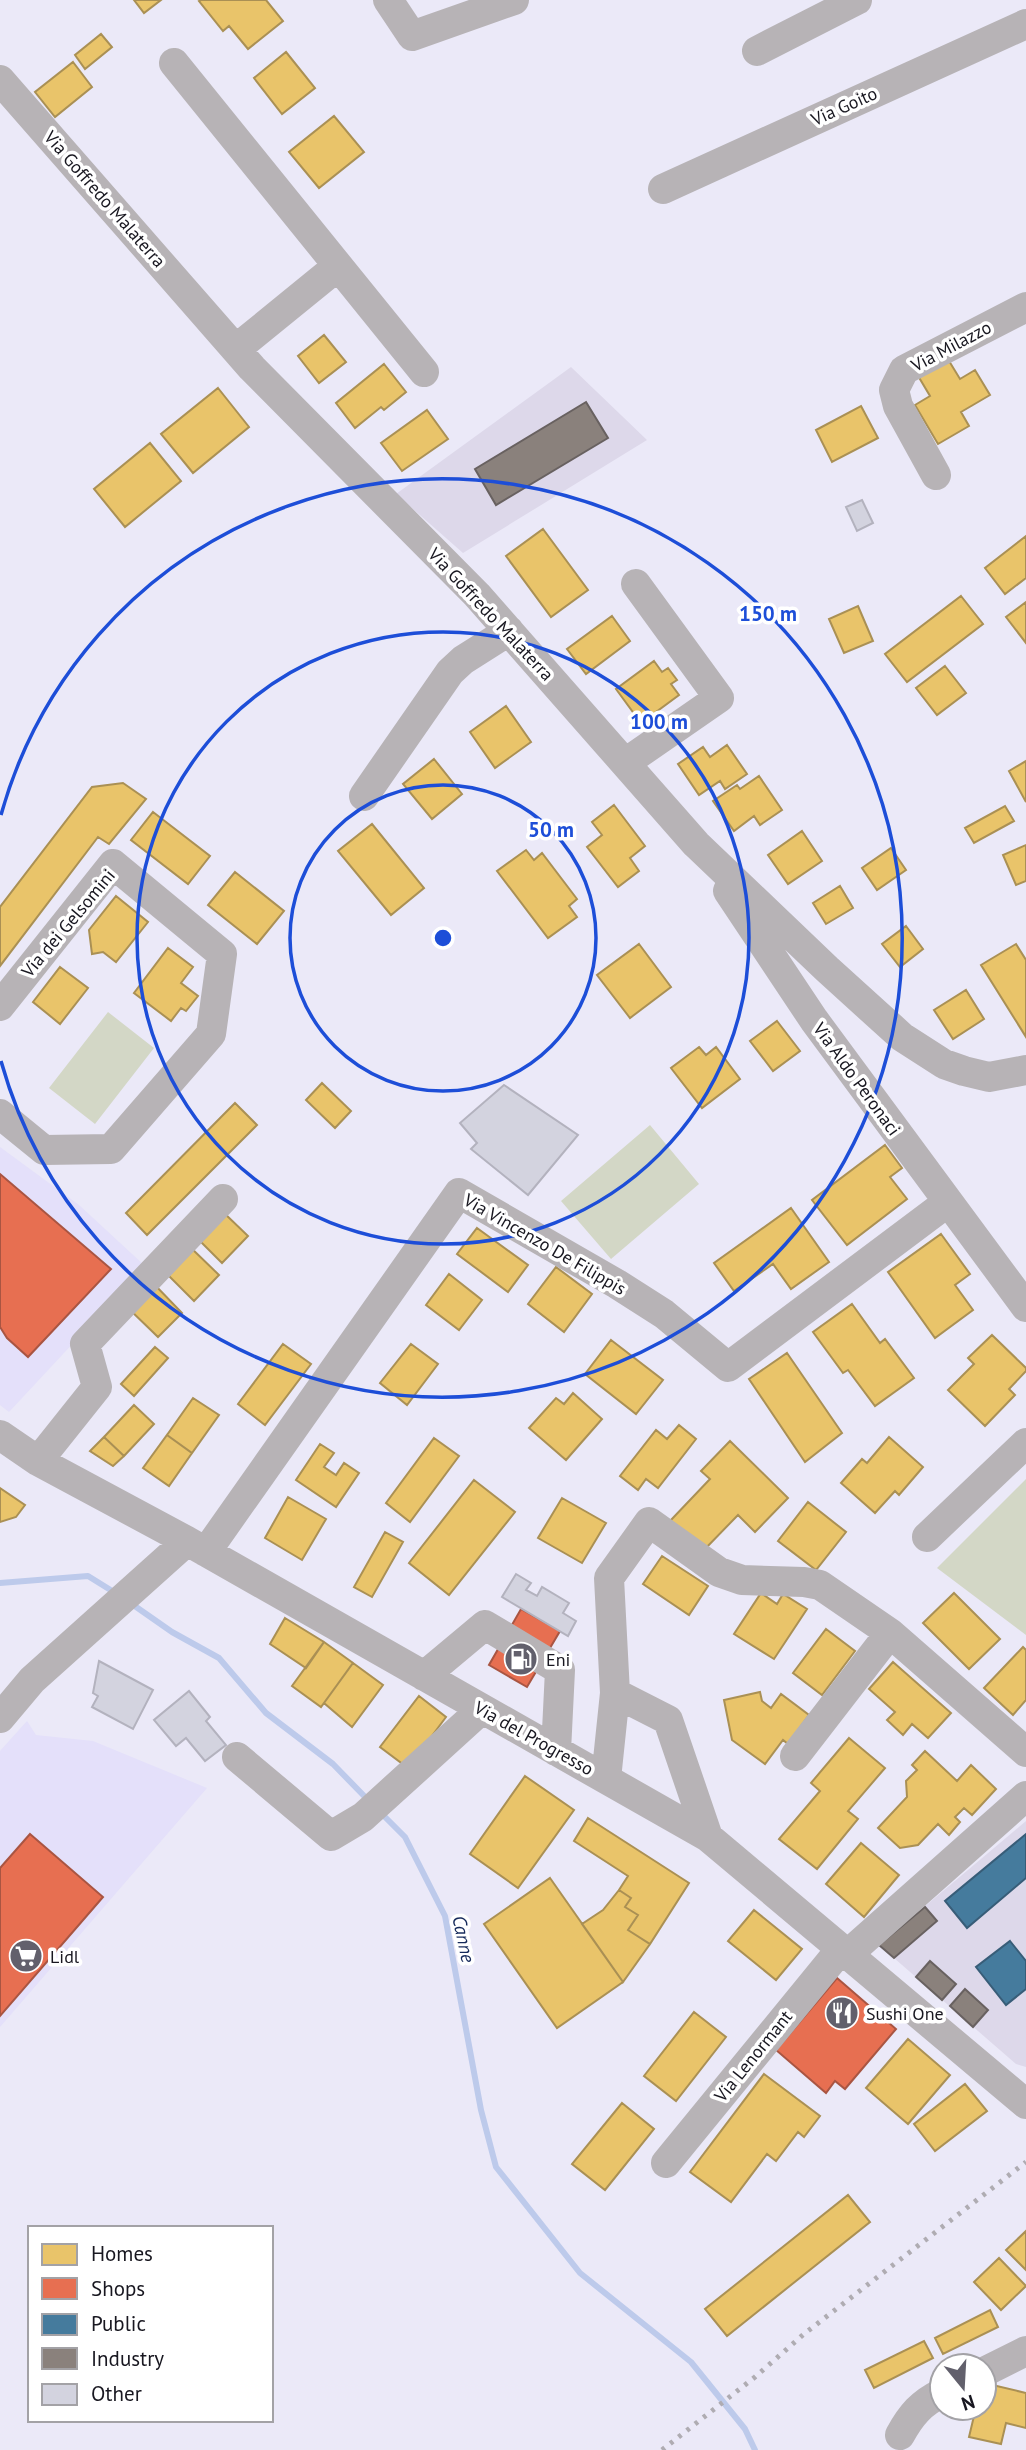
<svg xmlns="http://www.w3.org/2000/svg" width="1026" height="2450" font-family="'PT Sans',sans-serif">
<rect width="100%" height="100%" fill="#ebe9f8"/>
<path fill="#e4e0fa" d="M0,1147l79,58 66,61 -136,146 -9,-7z
M27,1721l9,14 57,6 114,47 -207,239v-276z"/>
<path fill="#ddd8ea" d="M571,367l76,73 -184,113 -67,-59z
M1026,1821v246l-10,-3 -137,-119z"/>
<path fill="#d3d7c6" d="M108,1012l46,36 -59,76 -46,-36z
M650,1125l49,59 -88,75 -50,-58z
M1026,1479v156l-89,-67z"/>
<path fill="#e9c46a" stroke="#aa9054" stroke-width="2" d="M134,0h27l-17,13z
M201,0h65l17,21 -35,28 -19,-23 -6,5 -24,-30z
M101,34l11,13 -27,22 -10,-14z
M286,52l29,36 -33,26 -28,-36z
M73,62l19,25 -37,30 -20,-25z
M334,116l30,36 -45,36 -30,-36z
M324,335l22,27 -27,21 -21,-27z
M946,356l14,23 15,-9 15,25 -29,17 8,14 -31,18 -23,-39 15,-9 -13,-22z
M384,364l22,28 -22,18 -3,-3 -26,21 -19,-25z
M218,388l31,39 -56,46 -32,-39z
M861,406l17,32 -46,24 -16,-32z
M427,410l21,29 -46,32 -21,-28z
M150,443l31,38 -56,46 -31,-38z
M543,529l45,61 -37,27 -45,-61z
M1026,536v42l-21,16 -20,-26z
M961,596l22,28 -76,58 -22,-28z
M1026,602v41l-20,-26z
M858,606l15,35 -29,12 -15,-34z
M612,616l18,25 -44,33 -19,-25z
M654,661l8,11 6,-4 9,12 -6,4 8,11 -38,28 -25,-34z
M945,666l21,27 -29,22 -21,-27z
M506,706l25,36 -36,26 -25,-36z
M727,745l20,29 -22,15 -5,-8 -21,14 -21,-31 25,-17 7,10z
M434,759l28,35 -30,25 -29,-35z
M1026,761v41l-17,-31z
M759,776l23,34 -22,15 -6,-9 -20,15 -21,-30 24,-16 3,4z
M123,783l23,16 -37,45 -11,-7 -98,129v-59l92,-120z
M614,805l31,41 -15,12 9,13 -21,16 -31,-40 15,-12 -10,-13z
M1005,806l9,15 -40,22 -9,-15z
M153,812l57,44 -22,28 -57,-44z
M372,824l52,64 -33,27 -53,-64z
M802,831l20,30 -34,23 -20,-29z
M1026,845v36l-10,4 -13,-30z
M891,848l15,22 -29,20 -15,-22z
M526,850l8,10 8,-7 35,46 -8,7 8,11 -29,21 -51,-67z
M235,872l49,39 -27,33 -49,-39z
M840,886l13,22 -27,16 -13,-21z
M116,896l32,26 -32,40 -13,-10 -11,2 -3,-24z
M906,926l17,23 -23,18 -18,-23z
M639,944l32,43 -41,31 -33,-43z
M1016,944l10,16v77l-45,-72z
M168,948l25,19 -12,16 17,13 -12,15 -5,-3 -10,13 -37,-28z
M60,967l28,21 -28,36 -27,-22z
M966,990l18,29 -31,20 -19,-29z
M777,1021l23,30 -27,20 -23,-30z
M699,1047l7,8 10,-8 24,32 -38,29 -31,-40z
M322,1083l29,28 -16,17 -29,-28z
M235,1103l22,22 -110,110 -21,-22z
M885,1145l17,23 -12,9 17,22 -60,46 -35,-45z
M791,1208l38,54 -38,27 -18,-25 -39,27 -20,-28z
M222,1211l26,25 -26,27 -26,-26z
M477,1228l51,37 -20,27 -51,-38z
M941,1234l29,40 -15,11 18,25 -38,28 -47,-66z
M188,1245l31,30 -25,26 -31,-31z
M556,1267l36,27 -28,38 -36,-28z
M449,1274l33,26 -23,30 -33,-25z
M152,1282l30,31 -24,24 -31,-30z
M852,1304l28,39 5,-4 29,39 -39,28 -27,-36 -5,3 -30,-41z
M992,1335l34,33v3l-17,18 6,6 -30,31 -37,-36 26,-26 -6,-6z
M611,1340l52,40 -27,34 -51,-40z
M283,1344l28,20 -46,61 -27,-21z
M411,1344l27,20 -31,41 -27,-22z
M155,1347l13,11 -34,38 -13,-12z
M787,1353l55,80 -37,29 -56,-83z
M573,1393l29,26 -36,41 -37,-32 27,-30 8,6z
M193,1398l26,17 -27,38 -25,-18z
M134,1405l20,19 -30,32 -20,-19z
M679,1425l17,14 -38,49 -12,-9 -8,11 -18,-14 36,-46 11,9z
M167,1435l25,18 -23,33 -26,-18z
M104,1437l20,19 -11,10 -23,-15z
M889,1437l34,30 -24,28 -4,-4 -20,22 -34,-30 21,-24 5,4z
M434,1438l25,18 -49,66 -24,-19z
M730,1441l58,57 -33,34 -17,-17 -36,37 -32,-31 40,-42 -9,-8z
M320,1444l14,9 -10,14 12,8 8,-12 15,10 -23,34 -40,-27z
M474,1480l41,32 -66,83 -40,-32z
M0,1488l25,17 -9,12 -16,5z
M288,1497l38,22 -24,41 -37,-22z
M562,1498l44,25 -24,40 -44,-25z
M808,1502l38,30 -30,38 -38,-29z
M385,1532l18,10 -31,55 -18,-10z
M662,1556l46,30 -19,29 -46,-31z
M761,1593l16,11 6,-10 24,15 -33,50 -40,-25z
M954,1593l46,46 -31,30 -46,-46z
M285,1618l39,24 -18,26 -36,-24z
M826,1629l29,22 -33,44 -29,-22z
M324,1642l29,21 -32,44 -29,-21z
M1023,1647l3,3v50l-13,15 -29,-27z
M893,1662l58,51 -23,25 -16,-14 -9,11 -16,-15 8,-8 -26,-23z
M353,1663l30,22 -31,42 -28,-24z
M760,1692l2,9 9,7 10,-14 28,21 -21,29 -5,-4 -18,24 -33,-24 -8,-40z
M419,1696l27,21 -38,51 -28,-21z
M849,1738l36,30 -37,43 10,8 -41,50 -38,-30 41,-48 -9,-8z
M925,1751l32,30 14,-16 25,24 -24,26 -8,-7 -9,9 5,5 -11,13 -11,-11 -20,21 -18,3 -22,-20 29,-31 -1,-16 11,-11 -5,-5z
M525,1776l49,34 -56,78 -48,-34z
M588,1818l101,65 -39,61 -22,-14 10,-15 -13,-8 6,-9 -12,-8 9,-14 -54,-35z
M861,1843l38,32 -35,42 -38,-33z
M550,1878l73,104 -66,46 -73,-104z
M619,1890l12,8 -6,9 13,8 -10,15 22,14 -27,38 -41,-58 21,-14z
M754,1910l48,39 -26,31 -48,-39z
M694,2012l32,25 -50,64 -32,-25z
M908,2039l42,36 -42,49 -42,-36z
M764,2074l56,42 -16,21 -6,-5 -22,29 -9,-7 -36,48 -41,-30z
M965,2084l22,27 -52,40 -21,-27z
M622,2103l32,26 -49,61 -33,-26z
M848,2195l22,27 -143,114 -22,-27z
M1026,2231v39l-20,-20z
M999,2258l27,28 -25,24 -27,-28z
M990,2310l8,17 -55,27 -8,-16z
M924,2341l9,17 -59,30 -9,-18z
M984,2383l42,10v35l-20,-5 -5,21 -32,-7 5,-21 -10,-3 1,-5h19z"/>
<path fill="#e76f51" stroke="#a95542" stroke-width="2" d="M0,1174l111,95 -83,88 -21,-19 -7,-11z
M521,1609l39,22 -33,56 -38,-22z
M30,1834l73,63 -103,119v-148z
M837,1978l59,51 -51,60 -10,-8 -9,12 -50,-43z"/>
<path fill="#457b9d" stroke="#385d78" stroke-width="2" d="M1026,1834v44l-59,50 -22,-27z
M1010,1941l16,20v28l-20,16 -30,-38z"/>
<path fill="#8a817c" stroke="#686160" stroke-width="2" d="M586,402l22,36 -112,67 -21,-36z
M925,1907l12,14 -43,37 -15,-13z
M930,1961l26,23 -14,16 -26,-23z
M965,1989l23,21 -15,17 -23,-21z"/>
<g fill="none" stroke-linecap="round" stroke-linejoin="round">
<path stroke="#bdcaeb" stroke-width="6" d="M0,1583l88,-7 29,18
M129,1602l43,30 47,26 47,55 67,51 36,37
M379,1811l26,26 40,79 36,194 15,57 84,106 111,89 54,67 10,21"/>
</g>
<path fill="#d3d3df" stroke="#b3b2be" stroke-width="2" d="M862,500l11,23 -16,8 -11,-24z
M504,1085l74,50 -50,60 -57,-46 6,-6 -17,-20z
M516,1574l15,9 -5,7 11,6 5,-9 27,16 -6,10 13,8 -8,15 -66,-39z
M99,1661l54,29 -20,39 -41,-22 6,-11 -5,-3z
M189,1691l21,26 -4,4 20,24 -21,16 -19,-23 -10,8 -22,-26z"/>
<g fill="none" stroke-linecap="round" stroke-linejoin="round">
<path stroke="#b7b3b6" stroke-width="30" d="M388,0l24,36 102,-36
M757,51l100,-51
M174,63l250,309
M0,80l252,288 225,227 219,249 131,125 75,68 42,27 20,7 25,6 37,-7
M663,189l363,-165
M236,349l102,-83
M936,475l-38,-69 -4,-16 10,-20 122,-63
M625,763l94,-65 -83,-114
M364,796l86,-124 13,-12 46,-29
M728,891l86,129 212,287
M0,1006l113,-142 109,90 -11,80 -100,115 -67,1 -44,-36
M0,1435l38,26 149,80 521,296 318,267
M38,1461l59,-74 -12,-43 138,-145
M927,1537l99,-94
M206,1552l253,-359 158,91 47,30 64,53 220,-165
M424,1676l61,-51 75,45 -4,81
M615,1693l53,27 40,117
M0,1718l32,-38 155,-139
M795,1756l95,-123
M237,1757l94,79 32,-19 119,-108
M606,1779l9,-86 -6,-115 40,-56 70,50 23,8 62,2 16,3 70,48 136,119
M848,1954l178,-158
M666,2163l175,-214
M984,2372l42,-21
M900,2435c11,-20 21,-32 42,-42"/>
<path stroke="#afacb2" stroke-width="5" stroke-dasharray="3.5 7" stroke-linecap="butt" d="M662,2450l93,-73 49,-43 222,-172"/>
</g>
<g fill="none" stroke="#1d4ed8" stroke-width="3.5">
<circle cx="443" cy="938" r="153"/>
<circle cx="443" cy="938" r="306"/>
<path d="M1 815A459 459 0 1 1 1 1061"/>
</g>
<defs>
<symbol id="fuel-disc" viewBox="-11 -11 22 22"><circle r="9.5" fill="#62606c" stroke="#fff"/><path d="M-5.5-6h7V0h2V4h1.3V-2.5L3-4.5l.8-.8L6-3V5H2.5V1h-1V6h-7ZM-4.2-4.7v3.2H.2V-4.7Z" fill="#fff"/></symbol>
<symbol id="supermarket-disc" viewBox="-11 -11 22 22"><circle r="9.5" fill="#62606c" stroke="#fff"/><path d="M-6-5.5h2.5l.6 2H6L4.5 2H-2.5L-4.4-4H-6ZM-1.5 3.2a1.3 1.3 0 1 0 .1 0ZM3 3.2a1.3 1.3 0 1 0 .1 0Z" fill="#fff"/></symbol>
<symbol id="restaurant-disc" viewBox="-11 -11 22 22"><circle r="9.5" fill="#62606c" stroke="#fff"/><path d="M-5-6h1v4h1v-4h1v4h1v-4h1v5L-1.5 .5V6h-2V.5L-5-1ZM5-6V6H3V1.5H1.5Q1.5-4 5-6Z" fill="#fff"/></symbol>
</defs>
<g fill-rule="evenodd">
<use href="#fuel-disc" x="502" y="1640" width="38" height="38"/>
<use href="#supermarket-disc" x="7" y="1937" width="38" height="38"/>
<use href="#restaurant-disc" x="823" y="1994" width="38" height="38"/>
</g>
<g text-anchor="middle" dominant-baseline="central" stroke-width="7" stroke-linejoin="round" paint-order="stroke">
<g font-size="18" fill="#181720" stroke="#fff">
<text transform="translate(844 106) rotate(-24)">Via Goito</text>
<text transform="translate(105 199) rotate(49)">Via Goffredo Malaterra</text>
<text transform="translate(951 346) rotate(-28)">Via Milazzo</text>
<text transform="translate(491 614) rotate(47)">Via Goffredo Malaterra</text>
<text transform="translate(68 923) rotate(-50)">Via dei Gelsomini</text>
<text transform="translate(857 1079) rotate(54)">Via Aldo Peronaci</text>
<text transform="translate(545 1244) rotate(30)">Via Vincenzo De Filippis</text>
<text transform="translate(534 1738) rotate(29)">Via del Progresso</text>
<text transform="translate(753 2056) rotate(-51)">Via Lenormant</text>
</g>
<g font-size="18" fill="#181720" stroke="#fff" text-anchor="start">
<text x="546" y="1659">Eni</text>
<text x="50" y="1956">Lidl</text>
<text x="866" y="2013">Sushi One</text>
</g>
<g font-size="19" font-style="italic" fill="#15295a" stroke="#fff">
<text transform="translate(464 1939) rotate(78)">Canne</text>
</g>
</g>
<circle cx="443" cy="938" r="10" fill="#1d4ed8" stroke="#fff" stroke-width="3.5"/>
<g font-size="21" text-anchor="middle" font-weight="bold" fill="#1d4ed8" stroke="#fff" stroke-width="7" stroke-linejoin="round" paint-order="stroke">
<text x="768" y="621">150 m</text>
<text x="659" y="729">100 m</text>
<text x="551" y="837">50 m</text>
</g>
<rect x="28" y="2226" width="245" height="196" fill="#ffffff" stroke="#a3a2a6" stroke-width="2"/>
<rect x="42" y="2244" width="35" height="21" fill="#e9c46a" stroke="#a3a2a6" stroke-width="2"/>
<text x="91" y="2261" font-size="21" fill="#181720">Homes</text>
<rect x="42" y="2278" width="35" height="21" fill="#e76f51" stroke="#a3a2a6" stroke-width="2"/>
<text x="91" y="2296" font-size="21" fill="#181720">Shops</text>
<rect x="42" y="2314" width="35" height="21" fill="#457b9d" stroke="#a3a2a6" stroke-width="2"/>
<text x="91" y="2331" font-size="21" fill="#181720">Public</text>
<rect x="42" y="2348" width="35" height="21" fill="#8a817c" stroke="#a3a2a6" stroke-width="2"/>
<text x="91" y="2366" font-size="21" fill="#181720">Industry</text>
<rect x="42" y="2384" width="35" height="21" fill="#d3d3df" stroke="#a3a2a6" stroke-width="2"/>
<text x="91" y="2401" font-size="21" fill="#181720">Other</text>
<g transform="translate(963 2387) rotate(162)"><circle r="33" fill="#ffffff" stroke="#a3a2a6" stroke-width="2"/>
<path d="M0-5L12 26L0 18L-12 26Z" fill="#62606c"/>
<text y="-10" font-size="19" font-weight="bold" text-anchor="middle" fill="#181720">N</text>
</g>
</svg>
